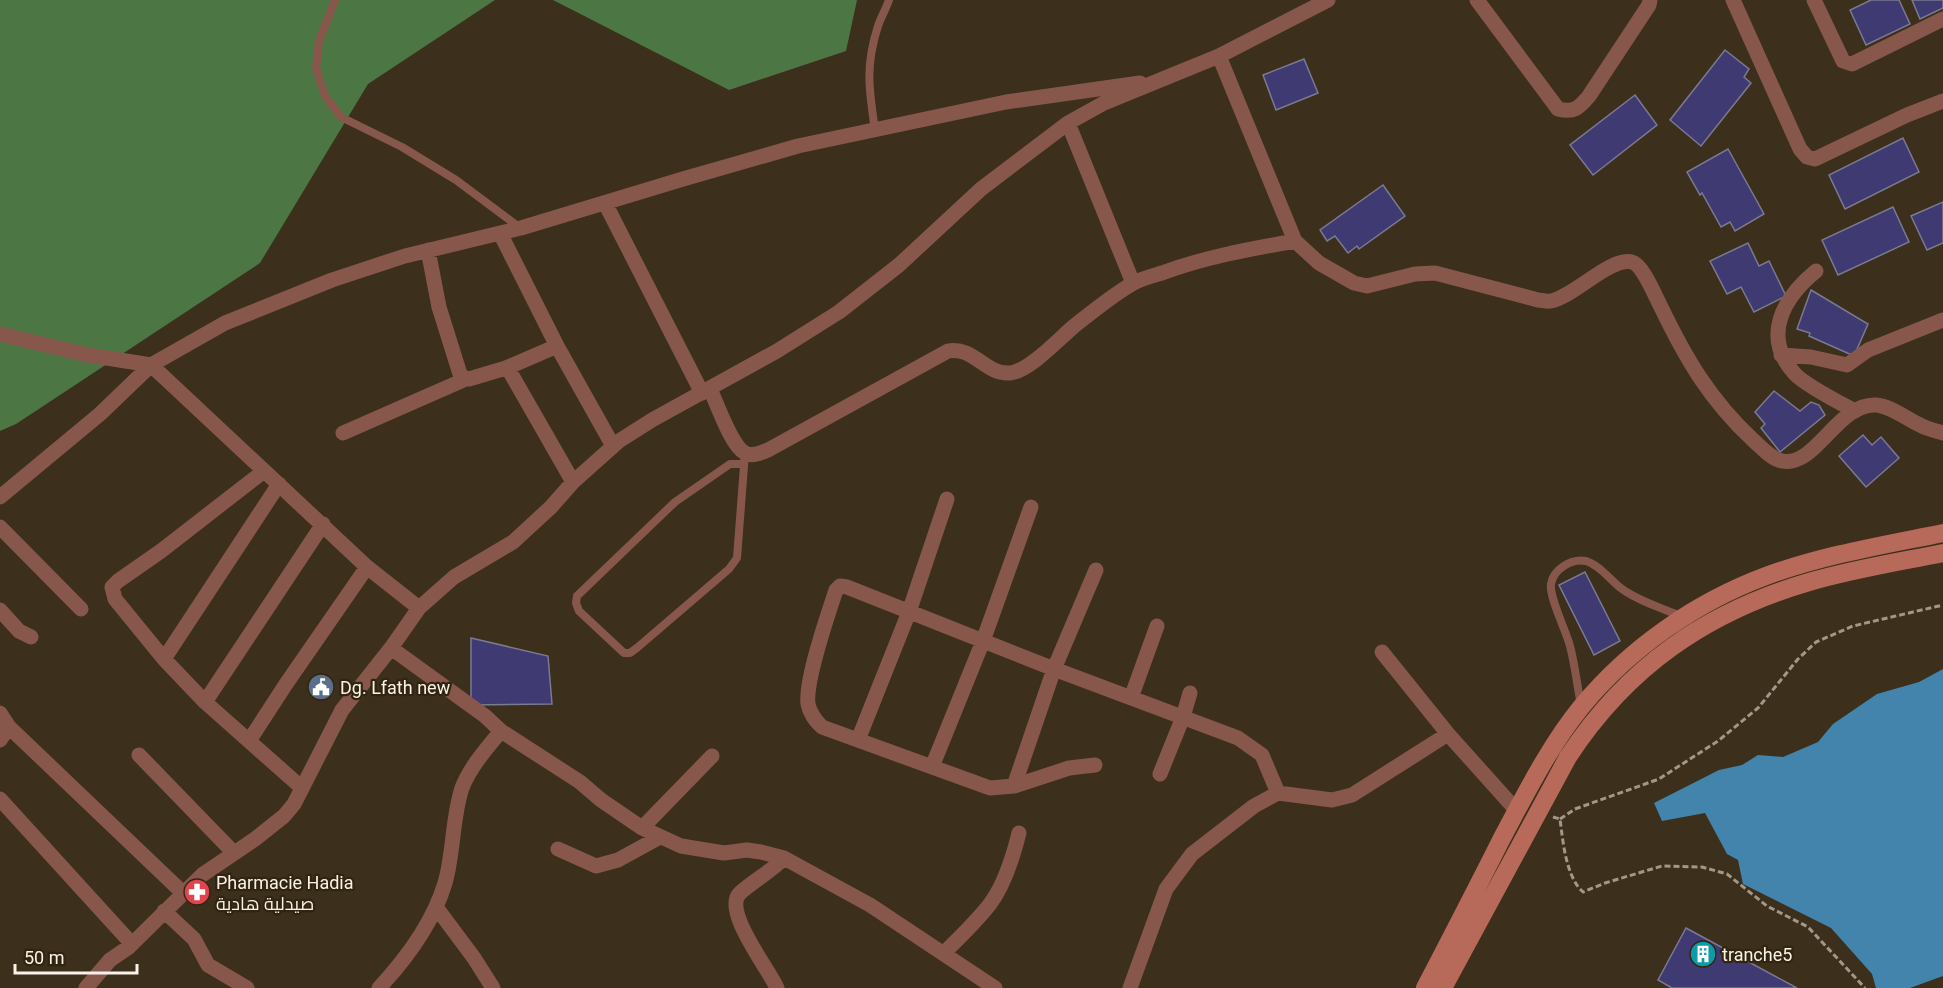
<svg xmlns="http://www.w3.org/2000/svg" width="1943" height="988" font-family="Roboto,Cairo,sans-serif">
<rect width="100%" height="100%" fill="#3c2f1c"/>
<path fill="#4c7744" d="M0,0h495l-127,84 -108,179 -244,161 -16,7z
M553,0h304l-11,51 -117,39z"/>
<path fill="#4284ac" d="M1943,669v307l-33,12h-34l-4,-14 -41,-46 -88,-44 -5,-24 -11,-6 -22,-41 -43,8 -8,-18 65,-33 23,-5 16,-10 25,2 35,-15 15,-18 44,-30 42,-12z"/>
<path fill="#3f3a71" stroke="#7a7a91" stroke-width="1.5" d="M1871,0h28l11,24 -44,21 -16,-35z
M1912,0h31v8l-23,11z
M1725,50l24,19 -5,8 7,6 -50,63 -31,-26z
M1304,59l14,34 -42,17 -13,-35z
M1635,95l22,30 -64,50 -23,-30z
M1903,138l16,34 -74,37 -16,-34z
M1728,149l36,65 -29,17 -5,-9 -9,5 -19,-34 -2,2 -13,-23z
M1383,185l22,31 -46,33 -2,-3 -9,7 -13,-17 -8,5 -7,-11z
M1943,202v41l-16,7 -16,-34z
M1893,207l16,35 -71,33 -16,-35z
M1748,243l11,23 10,-5 17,35 -32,16 -13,-25 -14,7 -17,-33z
M1811,290l57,34 -14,32 -45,-20 1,-3 -13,-4z
M1774,391l26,20 11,-9 8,3 6,10 -45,37 -19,-24 4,-4 -10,-12z
M1863,435l9,10 9,-8 18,21 -33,29 -27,-31z
M1585,572l35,69 -26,14 -35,-70z
M471,638l77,18 4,48 -81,1z
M1686,928l111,60h-125l-14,-8z"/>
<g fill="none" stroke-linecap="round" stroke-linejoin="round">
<path stroke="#a29789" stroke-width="3" stroke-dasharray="6 3" stroke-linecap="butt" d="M1553,817l7,2c3,23 6,58 23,73l22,-9 57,-17 40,1 25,7 40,32 41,21 57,61
M1560,819l15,-10 84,-30 59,-38 40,-33 40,-49 18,-17 37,-16 90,-21"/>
<path stroke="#88574c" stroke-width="8" d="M335,0l-16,41 -3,27 9,28 16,21 61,30 54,33 63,47
M875,130c-6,-40 -10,-64 3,-104 3,-9 8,-17 11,-26
M744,464h-14l-55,38 -98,94 -1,7 3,8 45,42h6l8,-6 91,-78 8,-11 8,-105
M1581,705c-4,-20 -6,-40 -11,-59 -4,-16 -21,-48 -19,-62 2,-14 20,-26 35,-23 14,4 25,20 36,28 17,12 39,19 59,27"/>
<path stroke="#88574c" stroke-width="15" d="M1477,0l81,109c16,4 21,-1 31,-13l60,-91 1,-5
M1733,0l67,149 7,8 8,2 92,-44 36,-14
M1814,0l29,61 9,3 91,-45
M1219,56l76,185 24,22 35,20 13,3 48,-12 20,-1 103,27c4,0 9,2 13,1 24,-5 59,-44 81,-39 11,3 23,34 29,45 25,52 49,93 92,133 8,7 18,19 29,21 34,7 55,-58 94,-56 15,1 32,15 46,21 6,3 14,5 21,7
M1068,123l65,160
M605,203l97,190
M500,233l57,113 56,100
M428,250l11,57 21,67 6,5h3l37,-11 4,4 63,110
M1816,271c-33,27 -55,66 -21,103 10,11 45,29 60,37
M0,334l88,21 63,10 74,-42 107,-43 73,-24 116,-28 162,-49 115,-33 208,-44 134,-19
M1781,355l30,2 36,8 21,-15 75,-30
M506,368l51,-22
M710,389c7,14 21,57 35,64 7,4 16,0 23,-3l180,-99c26,-5 37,24 62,22 19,-2 48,-33 63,-46 18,-14 38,-31 59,-43 8,-5 20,-8 30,-11 43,-16 88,-24 133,-32
M343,433l123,-54
M264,471l-103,80 -43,30 -6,6 3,12 49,60 41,43 97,86
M0,497l100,-83 51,-49 216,202 52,41
M0,527l81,82
M0,610l19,21 12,6
M391,648l94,68 16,15 79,51 21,18 41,28 39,18 43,7 23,-3 14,2 23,6 86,47 125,83
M1382,652l66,82
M164,659l115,-175
M1131,698l26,-72
M205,702l118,-178
M0,713l9,14 -9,13
M9,727l174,166
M858,740l51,-128 38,-113
M249,741l37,-57 81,-117
M139,755l95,98
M1095,765l-26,3 -55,18 -24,2 -168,-61c-7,-7 -12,-13 -14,-23 -3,-23 20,-90 28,-114l4,-4 7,1 207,82 184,69 24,17 16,38
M932,767l51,-126 48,-134
M1160,774l23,-57 7,-24
M1014,786l40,-117 42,-99
M0,799l132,145
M642,828l70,-72
M558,849l38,17 22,-6 42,-23
M436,907l38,51 19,30
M164,911l30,28 14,26 39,23
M944,953c16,-16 32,-31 46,-49 15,-20 23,-47 29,-71
M86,988l24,-28 19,-13 73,-72 53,-36 29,-23 10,-12 48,-94 49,-62 28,-40 35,-31 59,-35 38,-35 22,-25 46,-41 33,-21 125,-69 62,-39 60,-47 82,-76 87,-66 36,-20 115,-47 109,-56
M379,988c28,-30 54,-65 66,-105 9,-31 7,-65 17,-95 8,-21 25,-40 39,-57
M777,988c-9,-20 -55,-78 -37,-95 14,-13 31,-21 44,-35
M1130,988l36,-99 26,-35 62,-48 24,-13 54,7 20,-5 96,-61 69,77"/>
<path stroke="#b76a59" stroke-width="18" d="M1425,988c26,-50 52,-100 77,-150 24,-45 48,-93 80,-132 48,-58 114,-104 184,-130 57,-21 118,-31 177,-43
M1443,988l125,-231c59,-90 138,-145 241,-175 44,-13 89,-20 134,-29"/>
</g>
<defs>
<symbol id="civic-disc" viewBox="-11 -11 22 22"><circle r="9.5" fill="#5c6f8a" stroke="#312512"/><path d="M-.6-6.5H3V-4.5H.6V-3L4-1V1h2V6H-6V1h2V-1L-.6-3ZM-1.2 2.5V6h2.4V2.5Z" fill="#fff"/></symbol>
<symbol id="pharmacy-disc" viewBox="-11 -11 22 22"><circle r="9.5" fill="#e0444e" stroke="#312512"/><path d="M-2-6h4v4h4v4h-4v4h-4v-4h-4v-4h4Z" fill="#fff"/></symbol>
<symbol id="building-disc" viewBox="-11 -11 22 22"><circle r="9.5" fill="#0f9aa8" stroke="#312512"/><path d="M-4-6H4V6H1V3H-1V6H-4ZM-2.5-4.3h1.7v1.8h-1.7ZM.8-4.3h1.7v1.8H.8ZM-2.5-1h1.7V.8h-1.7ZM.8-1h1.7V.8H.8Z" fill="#fff"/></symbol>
</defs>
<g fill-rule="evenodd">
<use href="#civic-disc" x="306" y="672" width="30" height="30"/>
<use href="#pharmacy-disc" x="182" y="877" width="30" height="30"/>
<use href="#building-disc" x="1688" y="939" width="30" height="30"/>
</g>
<g text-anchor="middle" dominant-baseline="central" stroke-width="4.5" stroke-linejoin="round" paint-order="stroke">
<g font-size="18" fill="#fbf2e7" stroke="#312512" text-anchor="start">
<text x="340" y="687">Dg. Lfath new</text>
<text x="216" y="882">Pharmacie Hadia<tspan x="216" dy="21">صيدلية هادية</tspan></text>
<text x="1722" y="954">tranche5</text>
</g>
</g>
<path d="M15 964v9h122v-9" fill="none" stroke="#fbf2e7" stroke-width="3"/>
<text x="24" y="964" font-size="18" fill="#fbf2e7" stroke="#312512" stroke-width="4.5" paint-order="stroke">50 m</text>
</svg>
